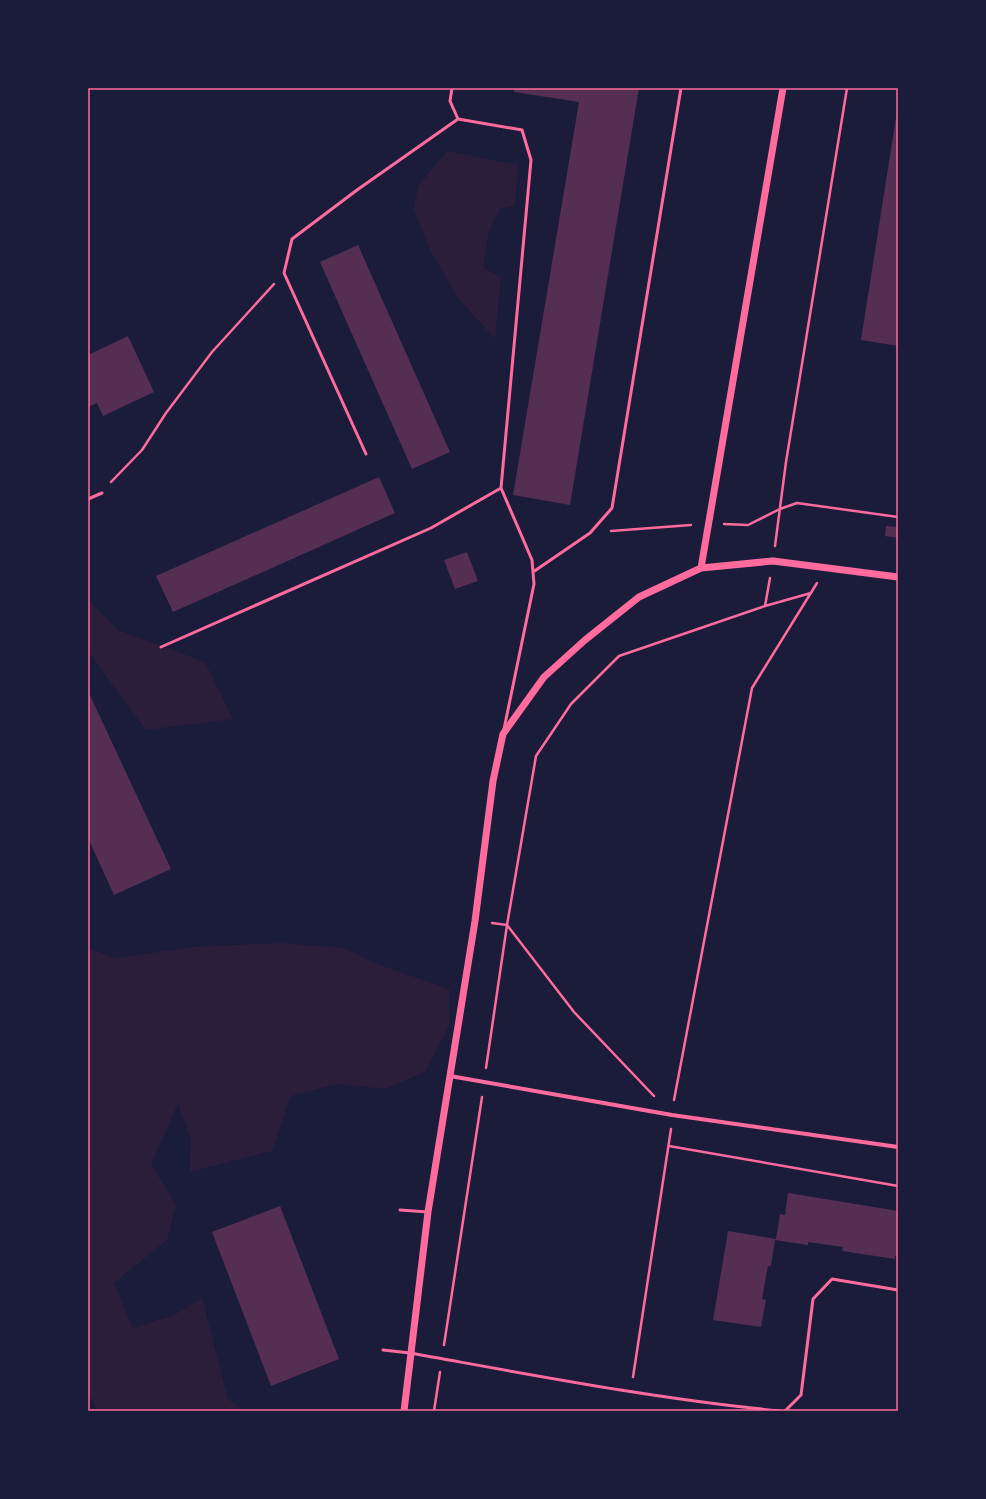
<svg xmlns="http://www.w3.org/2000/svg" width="986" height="1499" font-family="Bitter,serif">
<rect width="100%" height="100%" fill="#1b1b3a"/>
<path fill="#2a1e3b" d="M447,151l71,14 -3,40 -15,4 -11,22 -6,36 18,11 -6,61 -37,-41 -28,-48 -16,-41 4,-23z
M88,600l30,30 87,32 28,57 -87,11 -58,-79z
M281,943l63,5 36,17 69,24v37l-24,46 -40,17 -48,-5 -46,12 -19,55 -82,21 1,-32 -13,-36 -27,60 25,41 -9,35 -53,43 19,45 41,-13 28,-17 26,101 17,12h-148l-9,-18v-229l3,-2 -3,-4v-210l28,10 76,-11z"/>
<path fill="#542f53" d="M514,88h125l-69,417 -57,-10 66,-393 -65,-10z
M897,111l1,1v234l-37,-6z
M358,245l92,207 -38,17 -92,-207z
M128,336l26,56 -51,24 -6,-13 -9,4v-52z
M379,477l16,36 -222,99 -17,-36z
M886,526l12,1v11l-13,-2z
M467,552l11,29 -23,8 -11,-29z
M88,691l83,178 -57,26 -26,-57z
M788,1193l110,18v45h-3v3l-53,-8 1,-4 -35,-5v3l-33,-5 -4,26h-3l-3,16 -3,17 4,1 -5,27 -48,-7 15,-89 48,8 4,-25 5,1z
M280,1206l59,153 -68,27 -59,-154z"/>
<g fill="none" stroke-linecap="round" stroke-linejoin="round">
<path stroke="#ff6b9d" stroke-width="2.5" d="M111,482l31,-32 24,-37 46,-61 62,-68
M724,524l24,1 32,-16 17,-6 101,14
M611,531l80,-6
M775,546l11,-84 61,-374
M765,606l5,-28
M492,923l15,2 67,87 80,84
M486,1068l21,-143 29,-169 35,-52 48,-48 146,-50 46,-13
M674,1100l78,-412 65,-105
M669,1146l229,40
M444,1345l38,-248
M633,1377l38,-248
M434,1411l6,-39"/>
<path stroke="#ff6b9d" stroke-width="3" d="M452,88l-2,13 8,18 64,11 9,30 -30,328 31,72 2,24 -30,145
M366,454l-82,-181 8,-34 65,-49 101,-71
M88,499l14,-6
M533,572l57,-39 22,-25 69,-420
M161,647l270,-119 70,-40
M400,1210l28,2
M383,1350l27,3c123,22 246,46 370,58
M785,1411l16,-16 12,-96 19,-20 66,11"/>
<path stroke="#ff6b9d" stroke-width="4" d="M450,1076l222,39 226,32"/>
<path stroke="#ff6b9d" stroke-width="7" d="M701,568l82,-480
M404,1411l24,-199 47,-291 18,-140 10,-47 41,-57 41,-37 54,-43 62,-29 72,-7 125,16"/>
</g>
<rect width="986" height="1499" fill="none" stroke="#1b1b3a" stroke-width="178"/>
<rect x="89" y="89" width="808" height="1321" fill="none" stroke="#ff6b9d" stroke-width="1.5"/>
</svg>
